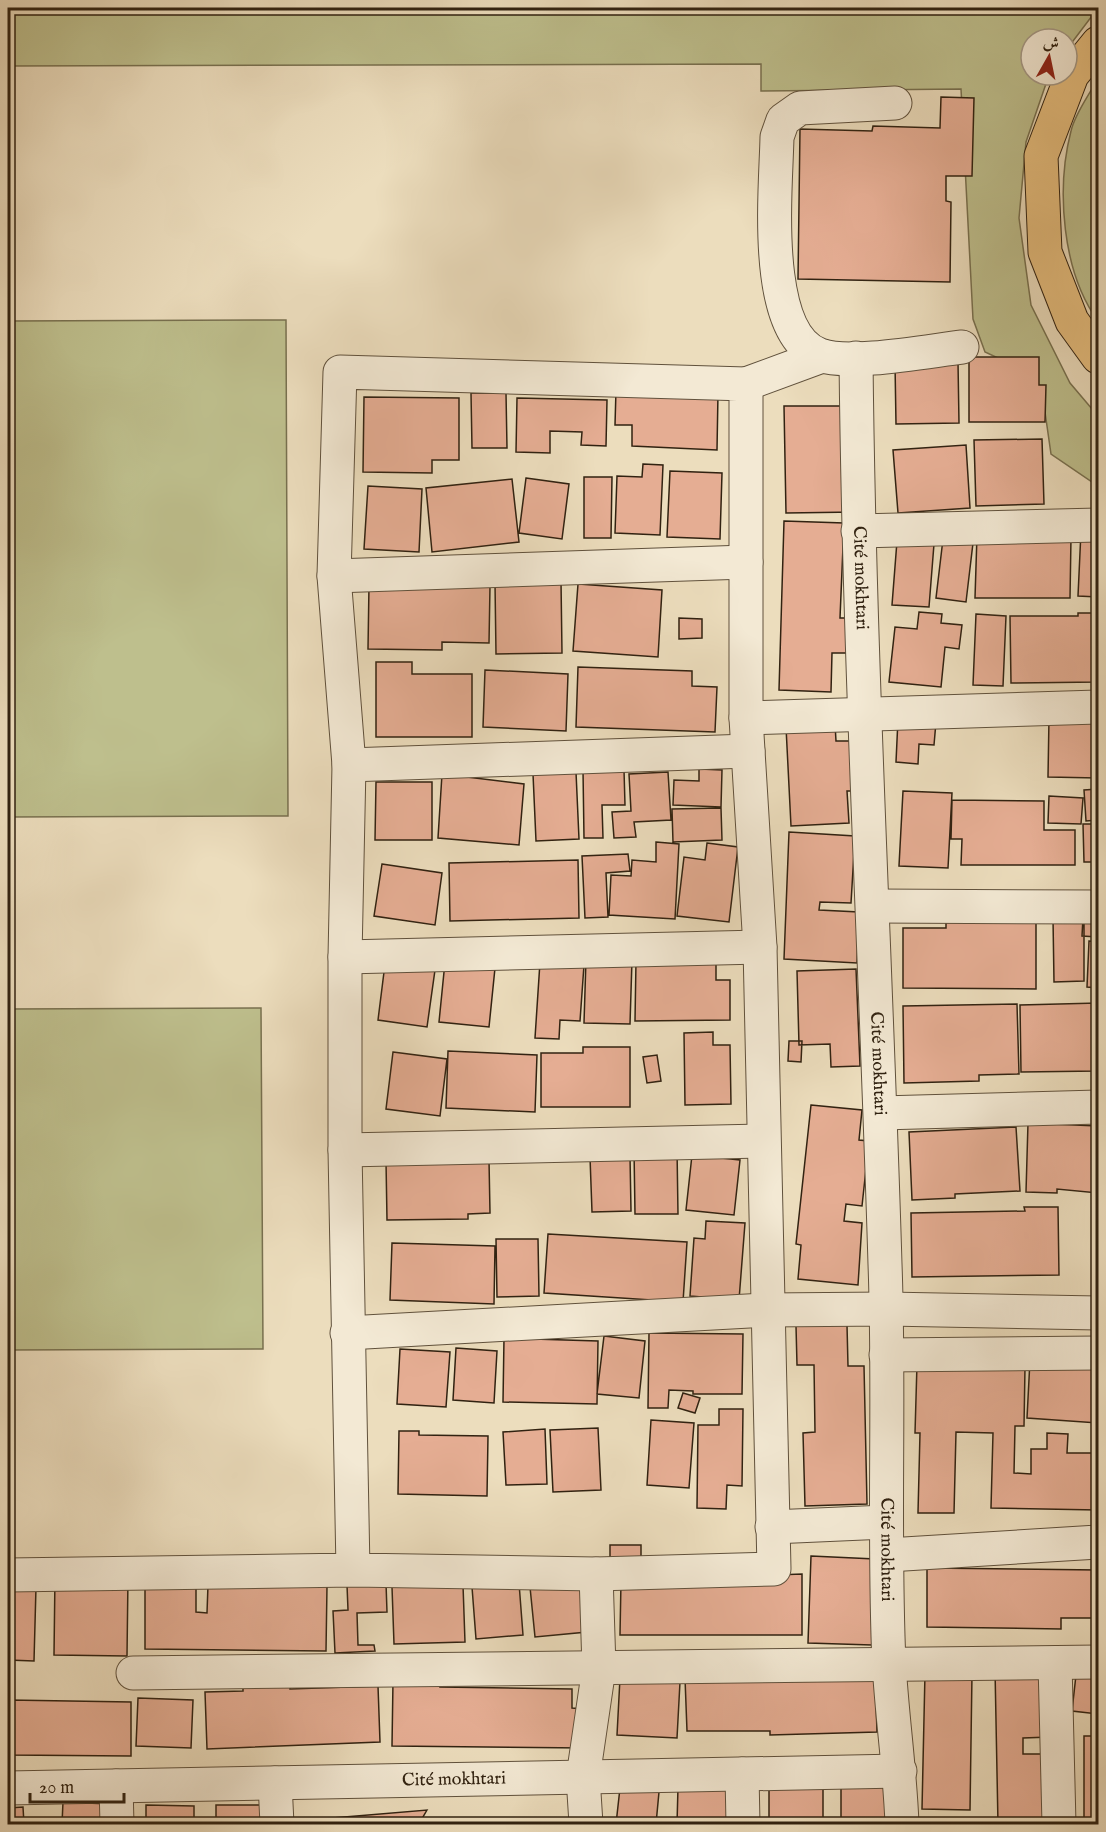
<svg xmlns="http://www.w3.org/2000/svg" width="1106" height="1832" font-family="'IM FELL English',Amiri,serif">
<rect width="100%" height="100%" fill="#ecddbd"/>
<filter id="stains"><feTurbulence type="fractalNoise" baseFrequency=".00333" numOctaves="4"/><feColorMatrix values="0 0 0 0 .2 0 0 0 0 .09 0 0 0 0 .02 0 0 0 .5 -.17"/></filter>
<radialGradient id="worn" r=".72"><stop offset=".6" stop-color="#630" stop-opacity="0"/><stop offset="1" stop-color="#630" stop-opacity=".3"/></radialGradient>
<path fill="#bebf8d" stroke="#78704f" stroke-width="1.5" d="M8,8h1090l-31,41v-10h-36v36h18l-23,67 -7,76 12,87 39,78 28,33v70l-47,-32 -9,-63 -27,-25 -30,-14 -12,-33 -12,-230 -200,2v-27l-753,2z
M1098,78v243c-36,-49 -42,-132 -27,-190 4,-18 19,-37 27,-53z
M286,320l2,496 -280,1v-496z
M261,1008l2,341 -255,1v-341z"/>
<path fill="#e5ad93" stroke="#312211" stroke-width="1.5" d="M941,97l33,1 -2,78h-26v25l5,1 -1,80 -152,-3 2,-150 72,2 1,-5 67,2z
M969,357h70v28h7l-1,37h-76z
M958,362l1,61 -63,1 -1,-61z
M616,390l102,3 -1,57 -85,-4v-21h-17z
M471,393h35l1,55h-35z
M364,397l95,1v62h-27v13l-69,-1z
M517,398l90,2 -1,46 -25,-1 1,-13 -32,-1v22l-34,-1z
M784,406h62l10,106 -70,1z
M1042,439l2,65 -68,2 -2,-66z
M966,445l4,63 -72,5 -5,-63z
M643,464l20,1 -3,70 -45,-2 2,-57 25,1z
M670,471l52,2 -2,66 -53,-2z
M584,477h28l-1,61h-27z
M526,478l43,6 -7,55 -43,-6z
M512,479l7,63 -87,10 -6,-64z
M368,486l54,3 -3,63 -55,-3z
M784,521l60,2 -4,95h18l-1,35h-25l-1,39 -52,-2z
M1081,531l17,1v65l-20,-1z
M977,535l94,2 -1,61h-95z
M943,539l30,4 -7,59 -30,-4z
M897,541l37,3 -5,63 -37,-2z
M561,581l1,72 -66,1 -1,-71z
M578,584l84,6 -4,67 -85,-6z
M369,585l121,1 -1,57 -47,-1v8l-74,-1z
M919,612l23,2 -1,9 21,2 -3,24 -14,-2 -4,40 -52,-5 6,-55 22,2z
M1078,613h20v69l-87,1 -1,-67h68z
M976,614l30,2 -3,70 -30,-1z
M679,618l23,1v19l-23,1z
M376,662h36v12h60v63h-96z
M578,667l114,4v15l25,1 -2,45 -139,-5z
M485,670l83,4 -2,57 -83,-4z
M1098,717v61l-50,-1 1,-59z
M898,719l38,3 -2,23 -15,-1 -1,20 -22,-2z
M835,724l1,17h15l3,50h-7l2,32 -58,3 -5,-99z
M699,769l23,1 -1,37 -48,-2 1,-25 25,1z
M583,770h41l1,35h-23l1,33h-19z
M576,772l3,67 -43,2 -3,-67z
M668,772l3,48 -37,2 2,15 -22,1 -2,-26 19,-1 -2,-37z
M442,774l82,10 -5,61 -81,-7z
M376,782h56v58h-57z
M1098,789v31l-12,1 -2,-31z
M903,791l49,2 -4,75 -49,-2z
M1049,796l34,2 -2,26 -33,-1z
M952,800l92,1v29h31v35h-114l1,-26h-11z
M721,808l1,32 -49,2 -1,-33z
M1083,824h15v38h-14z
M789,832l66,4 -4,67 -31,-1 -1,8 40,2 -2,51 -73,-4z
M656,842l23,2 -4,75 -66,-4 2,-40 20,1 1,-16 24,2z
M707,843l31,4 -9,75 -52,-6 7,-59 21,3z
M628,854l2,17 -24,2 2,44 -23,1 -3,-62z
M578,860l1,58 -129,3 -1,-58z
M382,864l60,9 -7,52 -61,-9z
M1053,918h31v63l-30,1z
M1083,918l15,1v18l-16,-1z
M946,920h90v69l-133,-1v-60h43z
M1089,941l9,1v46l-11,-1z
M586,959l46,1 -2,64 -46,-1z
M636,961l80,1v18h14v40l-95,1z
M445,962l50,6 -6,59 -50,-5z
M540,962l44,3 -4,56 -20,-1 -1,19 -24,-1z
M385,964l50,6 -8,57 -49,-7z
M856,969l4,97 -29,1 -1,-23 -31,1 -2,-74z
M1098,1003v68l-77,1 -1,-67z
M1017,1004l2,70 -40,1v6l-75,2 -1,-77z
M713,1032v13h17l1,59 -46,1 -1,-72z
M789,1041h13l-1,21 -13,-1z
M583,1047h47v60h-89v-54h42z
M448,1051l89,4 -2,57 -89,-4z
M393,1052l54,7 -7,57 -54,-7z
M657,1055l4,26 -14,2 -4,-26z
M811,1105l51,5 -3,30 10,1 -7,65 -16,-2 -2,17 18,2 -4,62 -60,-6 3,-34 -5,-1z
M1028,1123l70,3v67l-41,-4v4l-31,-1z
M1016,1127l4,64 -65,3v4l-43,2 -3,-68z
M677,1148l1,66h-43l-1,-65z
M692,1155l48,5 -6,55 -48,-5z
M630,1156l1,55 -39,1 -2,-55z
M489,1160l1,53 -22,1v5l-81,1 -1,-59z
M1024,1207h34l1,68 -147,2 -1,-64 114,-2z
M1094,1211h4v56h-3z
M706,1221l39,2 -6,77 -49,-4 4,-58 11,1z
M548,1234l139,8 -4,60 -139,-9z
M496,1239h42l1,57 -42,1z
M392,1243l103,3 -1,58 -104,-4z
M847,1325l1,41h16l3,138 -62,2 -2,-73 12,-1 -1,-67h-17l-1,-39z
M649,1333l94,1 -1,60h-49v-3l-24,-1 -1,18h-20z
M604,1336l41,5 -6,57 -42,-4z
M504,1338l94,3 -1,63 -94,-2z
M456,1348l41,3 -3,52 -41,-3z
M400,1349l50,3 -4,55 -49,-3z
M1030,1360l68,4v59l-71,-5z
M917,1364l108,3 -1,59h-9l-1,47 17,1v-25h16v-16l21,1 -1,19h31v57l-107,-2 2,-75 -37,-1 -2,81h-36l2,-80h-5z
M683,1393l17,5 -5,15 -17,-5z
M719,1409h24l-1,77 -15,-1 -1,24 -29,-1 1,-83h21z
M651,1420l43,3 -5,65 -42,-3z
M598,1428l3,62 -48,2 -3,-62z
M545,1429l2,55 -41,1 -3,-53z
M399,1431h20v4l69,1 -1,60 -89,-2z
M610,1545h31v20h-31z
M811,1556l64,3 -3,86 -64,-2z
M927,1568l171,2v48h-37v11l-134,-2z
M802,1574v61h-182l1,-54z
M55,1576l73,1 -1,79 -73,-1z
M145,1579h51v33l11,1 1,-28 119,1 -1,65 -181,-2z
M386,1583l1,29 -30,1 1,32h16l1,6 -40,2 -2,-42 15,-1 -1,-25z
M519,1583l4,52 -47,4 -4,-52z
M582,1583l5,49 -52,5 -5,-50z
M463,1585l2,57 -71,2 -2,-57z
M8,1586l28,1 -2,74 -26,-1z
M1077,1666l21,3v45l-26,-3z
M1049,1668l1,69 -27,1v16h22l2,70h-49l-3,-155z
M875,1673l2,59 -107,3v-4h-83l-2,-53z
M925,1673l47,1 -2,136 -48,-1z
M243,1678l47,5v6l88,-3 2,56 -173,7 -2,-57 38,-1z
M620,1678l60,4 -3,56 -60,-3z
M393,1681h48l-1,6 132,2v19l13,1v39l-193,-2z
M138,1698l55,2 -2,48 -55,-2z
M8,1700l123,2v54l-123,-1z
M1084,1736h14v88h-14z
M769,1779h54v45h-54z
M841,1781h44l1,43h-45z
M678,1787l59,1 -1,36h-59z
M620,1788l39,4 -3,32h-40z
M63,1802l47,2 -1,20h-47z
M146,1805l48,1v18h-48z
M216,1805h51l1,19h-52z
M23,1807l1,17h-16v-16z
M427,1810l-4,7 16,7h-130v-4z"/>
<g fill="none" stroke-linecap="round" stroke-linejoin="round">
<defs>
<g id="minor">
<path d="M895,103l-95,5 -17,12 -6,17c-1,52 -16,197 43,218 29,11 108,-4 142,-8"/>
<path id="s1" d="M856,358c3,302 20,604 29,906 5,133 -2,266 4,399 3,54 11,107 13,161"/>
<path d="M746,384l76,-28"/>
<path d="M858,531l240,-6"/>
<path d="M334,576l412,-14"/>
<path d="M746,718l352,-11"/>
<path d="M349,765l399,-14"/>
<path d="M874,906l224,1"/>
<path d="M345,957l415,-10"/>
<path d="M881,1113l217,-6"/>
<path d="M345,1150l417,-9"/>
<path d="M347,1333l419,-23 121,-1 211,4"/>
<path d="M886,1355l212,-2"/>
<path d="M772,1527l114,-5"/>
<path d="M888,1555l210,-13"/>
<path d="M8,1575l345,-5 243,4 178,-5 -14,-622 -14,-229v-334l-406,-12 -6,204 15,189 -4,192v193l8,420"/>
<path d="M1055,1663l4,161"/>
<path d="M133,1673l965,-11"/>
<path d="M742,1774l1,50"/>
<path d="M275,1783l2,41"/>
<path d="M116,1786l1,38"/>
<path id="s2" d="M8,1788l892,-17"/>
<path d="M586,1824l-3,-47 16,-109 -3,-94"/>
</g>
<path id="highway" d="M1098,43l-26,32 -31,81 4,96 27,69 26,36"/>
</defs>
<use href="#minor" stroke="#60513c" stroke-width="35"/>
<use href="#highway" stroke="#312211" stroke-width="35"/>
<use href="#minor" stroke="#f3e9d4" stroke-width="33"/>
<use href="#highway" stroke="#e6be7e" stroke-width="33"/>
</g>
<g text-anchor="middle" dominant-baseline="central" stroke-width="6" stroke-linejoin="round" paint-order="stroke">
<g font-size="18" fill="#312211" stroke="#f3e9d4">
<text stroke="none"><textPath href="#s1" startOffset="220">Cité mokhtari</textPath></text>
<text stroke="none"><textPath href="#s1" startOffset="706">Cité mokhtari</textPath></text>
<text stroke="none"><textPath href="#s1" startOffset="1192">Cité mokhtari</textPath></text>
<text stroke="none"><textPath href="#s2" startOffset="446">Cité mokhtari</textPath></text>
</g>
</g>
<rect width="1106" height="1832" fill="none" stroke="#ecddbd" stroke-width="30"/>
<rect x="9" y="9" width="1088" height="1814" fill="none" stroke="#312211" stroke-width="3"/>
<rect x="15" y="15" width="1076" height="1802" fill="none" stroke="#312211" stroke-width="1.5"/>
<g transform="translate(1049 57) rotate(9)"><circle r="28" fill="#f3e9d4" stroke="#a59986" stroke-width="1.5"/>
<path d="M0-4.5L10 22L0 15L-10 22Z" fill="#8f2418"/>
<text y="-9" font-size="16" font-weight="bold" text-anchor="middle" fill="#312211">ش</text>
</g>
<path d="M30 1793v9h94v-9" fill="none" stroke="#312211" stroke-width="3"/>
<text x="39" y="1793" font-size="18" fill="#312211" stroke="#f3e9d4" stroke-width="4.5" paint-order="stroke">20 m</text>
<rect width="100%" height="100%" filter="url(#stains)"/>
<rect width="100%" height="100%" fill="url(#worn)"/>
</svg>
